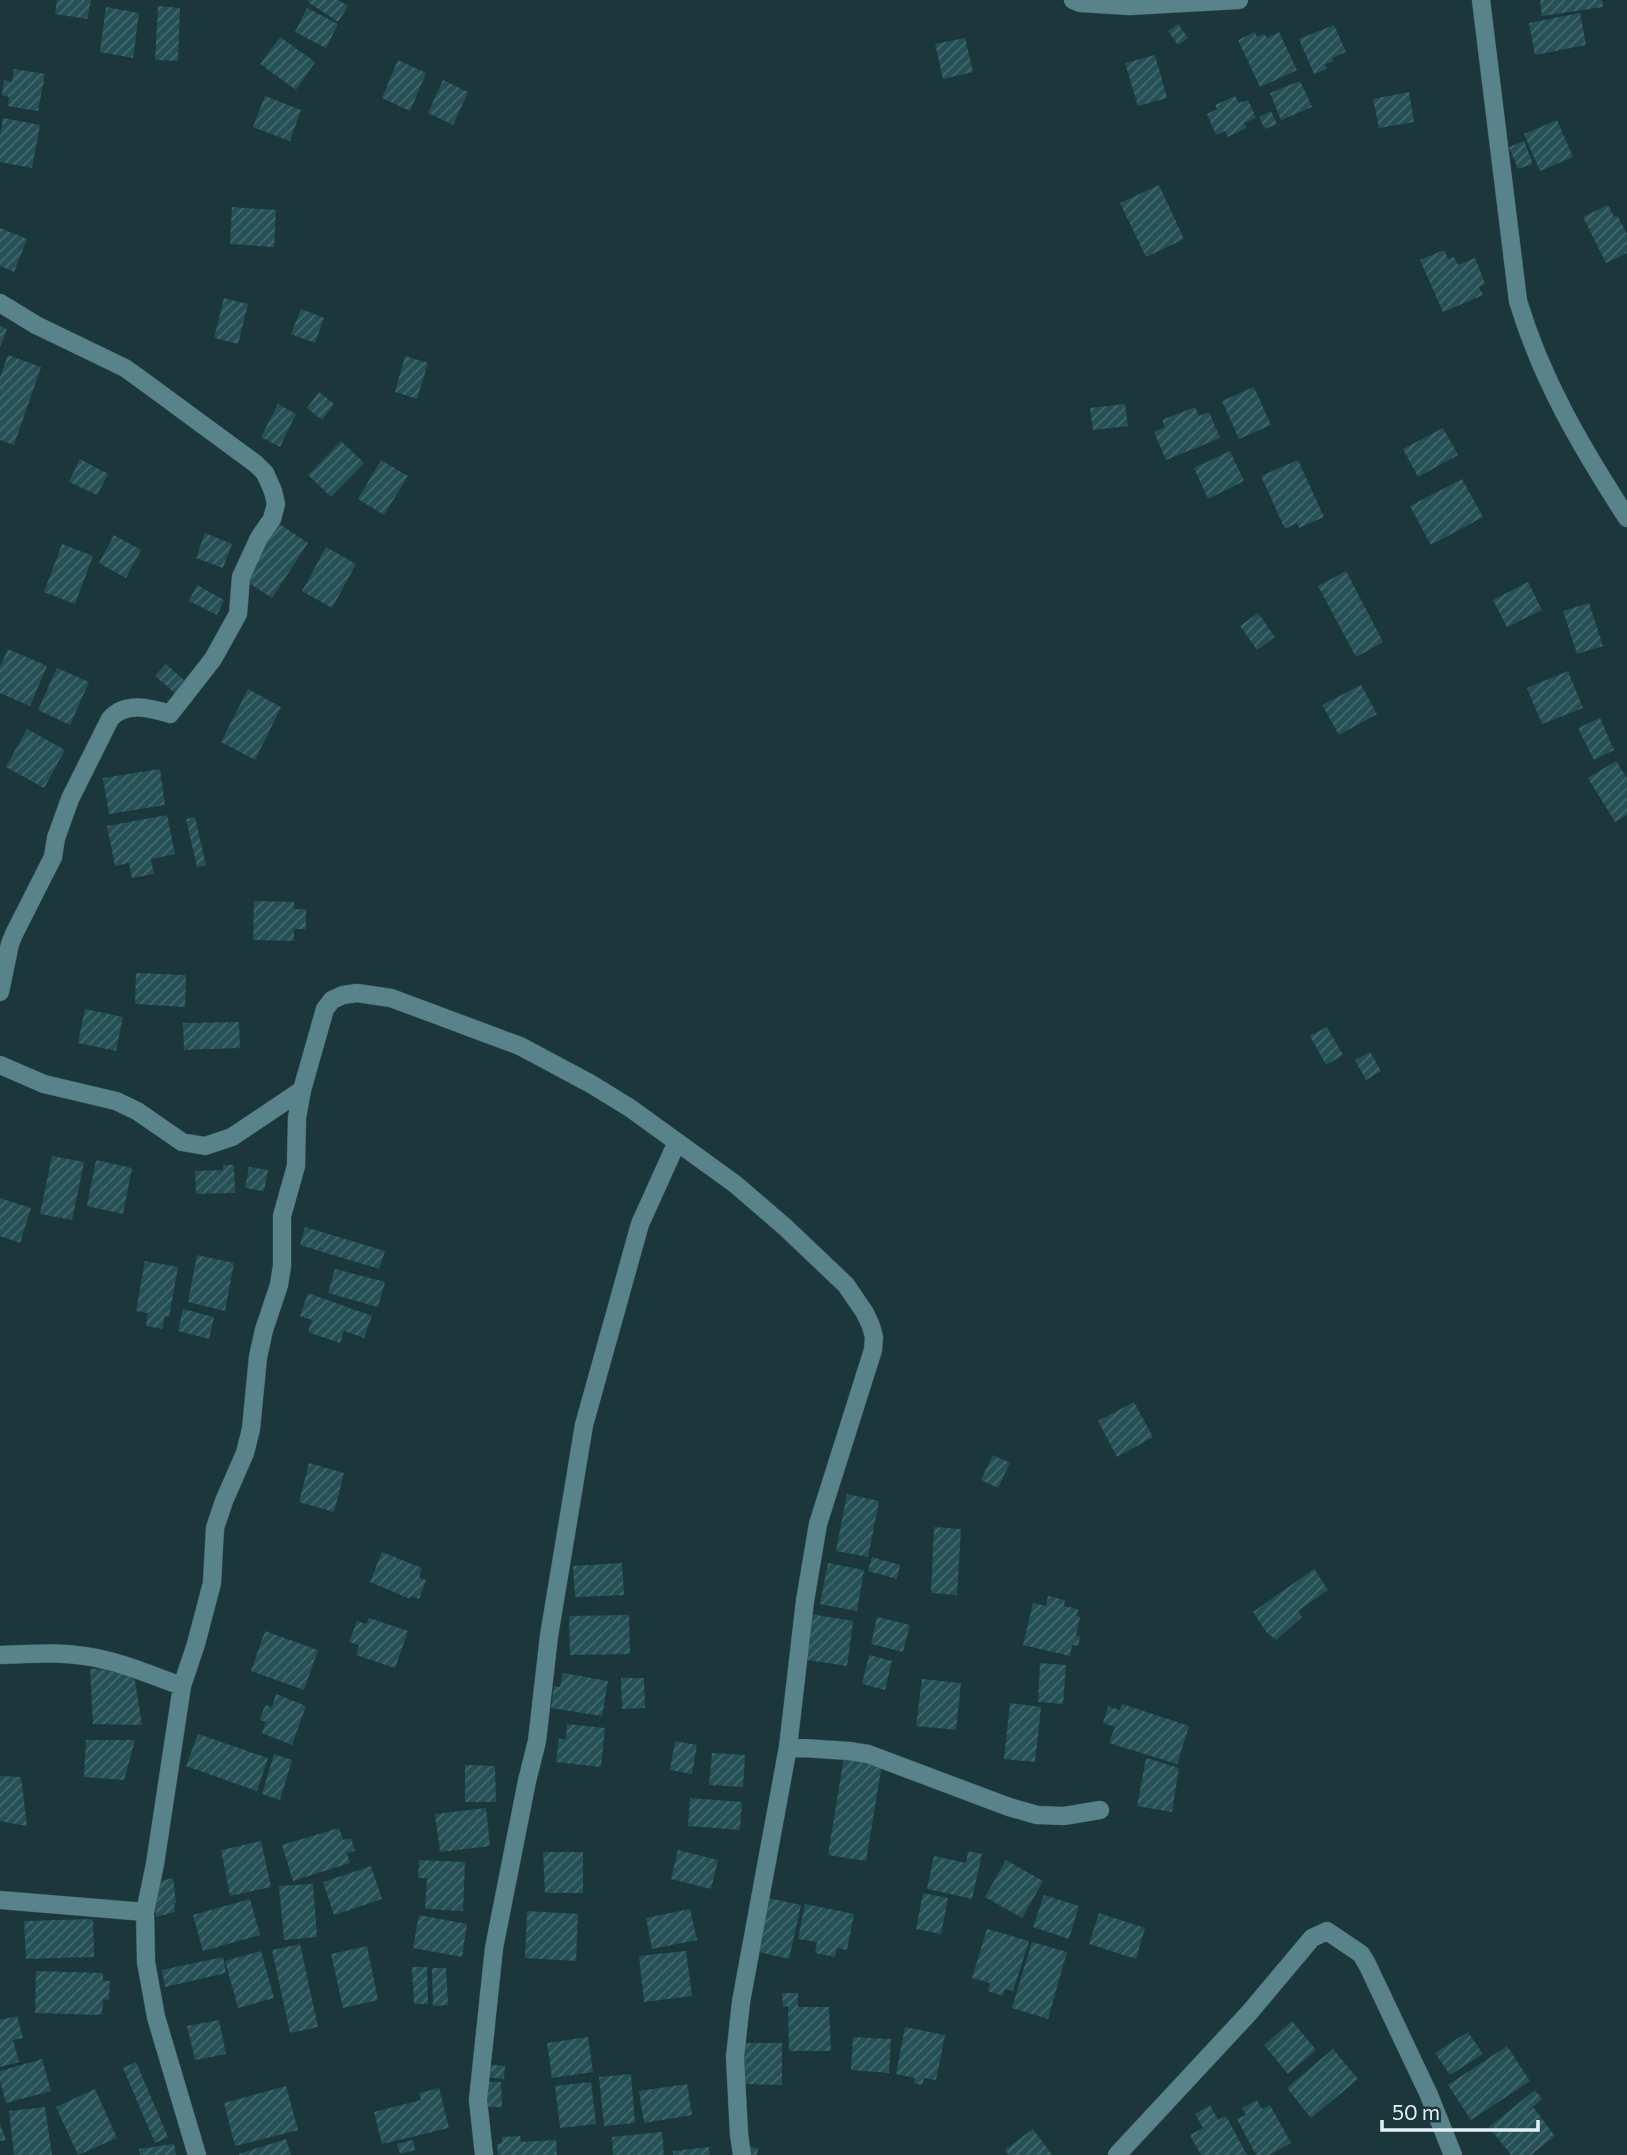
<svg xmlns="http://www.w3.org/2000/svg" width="1627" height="2155" font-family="Commissioner,sans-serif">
<defs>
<pattern id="building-hatch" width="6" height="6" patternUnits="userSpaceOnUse" patternTransform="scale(1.75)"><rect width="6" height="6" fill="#255056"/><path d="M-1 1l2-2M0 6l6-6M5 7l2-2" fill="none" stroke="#446a6f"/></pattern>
</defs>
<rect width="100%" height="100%" fill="#1b373b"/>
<path fill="url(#building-hatch)" d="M57,0h34l-4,19 -32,-5z
M309,0h29l10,6 -10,16 -30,-20z
M1540,0h62l1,7 -61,9z
M158,6l22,2 -2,53 -23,-1z
M106,7l33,6 -6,45 -33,-6z
M307,8l31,16 -12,24 -31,-16z
M1580,13l6,32 -51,10 -6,-32z
M1178,24l10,14 -10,7 -10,-14z
M1334,25l12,27 -14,6 2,3 -9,3 2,5 -13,5 -15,-35z
M1255,32l2,5 7,-3 3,4 12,-6 18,38 -37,17 -22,-47z
M280,37l35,25 -19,28 -36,-26z
M965,38l8,34 -30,7 -8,-35z
M1155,55l12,43 -29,8 -13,-43z
M398,60l28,13 -16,38 -28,-13z
M14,69l31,5 -7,37 -30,-5 1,-9 -7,-2 2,-15 8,2z
M443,80l25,12 -15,33 -25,-12z
M1300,81l12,26 -31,13 -11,-27z
M1409,92l5,30 -35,6 -6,-29z
M265,96l36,14 -11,31 -37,-14z
M1235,96l4,7 9,-3 8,18 -12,5 2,5 -18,9 -3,-6 -9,4 -9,-21 10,-5 -2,-4z
M1271,111l6,13 -12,5 -6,-12z
M3,118l37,7 -8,43 -32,-6v-26z
M1557,120l16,37 -33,14 -16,-37z
M1524,141l9,23 -15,5 -9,-22z
M1159,185l25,54 -38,18 -26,-54z
M1608,205l6,12 3,-2 10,19v19l-21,10 -23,-46z
M232,207l44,3 -2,37 -44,-3z
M0,228l27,11 -13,33 -14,-6z
M1444,250l4,9 6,-2 4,8 17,-7 10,26 -6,3 4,8 -40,17 -23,-52z
M224,298l24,6 -10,40 -24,-6z
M301,309l23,9 -9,25 -24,-9z
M0,326l7,3 -7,18z
M8,355l33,12 -27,78 -14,-5v-63z
M405,356l23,7 -11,36 -22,-7z
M1254,387l17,38 -32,14 -17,-38z
M319,392l15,12 -12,16 -15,-12z
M278,404l18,10 -16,33 -19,-10z
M1125,404l3,22 -35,4 -3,-22z
M1195,407l4,9 10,-4 11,26 -54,22 -12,-28 11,-5 -3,-7z
M1443,428l15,27 -40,22 -15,-28z
M341,441l23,22 -33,34 -23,-22z
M1230,451l14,30 -36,18 -14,-31z
M80,459l28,15 -11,21 -28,-13z
M381,460l27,16 -24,39 -26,-16z
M1298,460l26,57 -25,11 -2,-5 -12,6 -24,-53z
M1462,479l21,38 -52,28 -21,-39z
M278,523l30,20 -36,55 -30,-19z
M205,533l27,11 -9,24 -27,-10z
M114,535l27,15 -15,28 -27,-15z
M62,544l31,12 -18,48 -31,-12z
M326,547l30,17 -24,44 -30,-17z
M1346,571l37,71 -27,15 -38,-71z
M1528,582l14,28 -35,17 -14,-27z
M197,585l27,15 -7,15 -28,-14z
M1589,603l14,43 -26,8 -14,-43z
M1258,613l17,24 -18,13 -17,-24z
M8,649l39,17 -17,40 -30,-13v-26z
M166,664l20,18 -10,12 -21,-18z
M57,668l32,14 -19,43 -32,-15z
M1568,671l15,37 -41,16 -15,-36z
M1361,685l16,29 -38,21 -17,-30z
M248,689l33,18 -26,53 -34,-18z
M1600,718l14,32 -20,10 -16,-32z
M27,729l38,21 -21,38 -38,-21z
M1616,761l11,17v37l-12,7 -27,-44z
M160,769l5,36 -56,9 -6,-36z
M167,815l8,39 -24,5 3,15 -22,4 -3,-15 -14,3 -8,-40z
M195,817l11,48 -9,2 -11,-48z
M254,901l40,1v7h12v20h-12v12l-41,-1z
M136,973l50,2 -1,32 -50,-3z
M85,1009l38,8 -7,34 -38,-8z
M239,1022l1,26 -56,2 -1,-27z
M1327,1027l16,28 -17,10 -16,-29z
M1370,1052l11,19 -15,9 -11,-20z
M52,1156l32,6 -12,58 -32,-6z
M96,1160l36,8 -9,46 -36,-8z
M223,1165h11l1,28 -39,1 -1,-23 28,-1z
M249,1167l19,3 -4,21 -19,-3z
M0,1198l31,10 -11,35 -20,-7z
M305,1227l80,24 -6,18 -79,-24z
M197,1255l37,8 -9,48 -37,-9z
M145,1261l33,6 -9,50 -4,-1 -3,13 -16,-3 2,-13 -12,-2z
M335,1269l50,13 -7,25 -50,-14z
M308,1293l64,23 -8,22 -20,-7 -4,12 -32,-11 4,-12 -12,-4z
M183,1309l31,8 -5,22 -31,-8z
M1134,1402l19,35 -36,20 -19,-36z
M993,1455l17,8 -12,25 -17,-8z
M309,1463l35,10 -10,39 -35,-10z
M847,1494l32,7 -11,56 -32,-6z
M934,1527l27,2 -4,66 -26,-2z
M382,1552l40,16 -3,9 7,3 -7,19 -8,-3 -1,3 -40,-17z
M872,1557l28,8 -3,14 -29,-8z
M622,1563l2,32 -49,2 -2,-31z
M828,1563l36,7 -7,41 -37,-7z
M1314,1569l14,21 -30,21 4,6 -26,23 -9,-7 -14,-21z
M1048,1596l17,4 -1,6 14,3 -1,7 3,1 -4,18 4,1 -2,10 -6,-1 -2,11 -47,-11 10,-42 13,3z
M811,1614l42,7 -6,45 -47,-7z
M629,1615l1,39 -60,1 -1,-39z
M877,1617l33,8 -7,27 -32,-8z
M369,1618l39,13 -13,37 -39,-13 3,-10 -10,-3 8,-21 9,3z
M265,1631l53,19 -14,40 -53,-19z
M869,1655l23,6 -7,29 -23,-6z
M1040,1663l26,2 -3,39 -25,-2z
M90,1668l44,7 8,50 -49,-1z
M563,1673l45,8 -6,35 -51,-8 3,-22 6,1z
M621,1678h23l1,30 -23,1z
M922,1679l39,4 -5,47 -40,-4z
M276,1694l30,12 -14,39 -30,-12 4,-11 -6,-2 5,-15 7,2z
M1010,1703l31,4 -6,55 -31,-3z
M1122,1704l67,22 -12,38 -68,-21 6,-16 -12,-4 5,-17 12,4z
M567,1724l38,4 -4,39 -45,-5 3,-23h7z
M198,1734l70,24 -11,33 -71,-25z
M86,1740h49l-11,40 -40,-3z
M675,1741l22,4 -5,29 -22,-4z
M712,1753l33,2 -2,32 -34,-2z
M274,1754l18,6 -12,40 -18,-6z
M844,1757l38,7 -16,97 -38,-6z
M1146,1758l33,10 -7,44 -35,-6z
M465,1765l30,1 1,36h-31z
M0,1776l21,1 6,49 -27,-5z
M690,1798l52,4 -2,28 -52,-4z
M486,1808l4,38 -50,6 -5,-38z
M339,1828l4,12 8,-2 4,13 -8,2 3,10 -57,18 -11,-36z
M261,1841l10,46 -41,9 -9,-46z
M678,1850l40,10 -7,29 -40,-10z
M968,1851l14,3 -10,45 -45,-10 7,-33 32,7z
M543,1852h40v41h-38z
M419,1860l46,2 -2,49 -38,-2 2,-31h-9z
M1006,1860l37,21 -21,37 -37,-21z
M371,1866l11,33 -48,16 -11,-33z
M173,1878l3,25h-2l1,9 -19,5 -2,-21 2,-14z
M313,1884l4,53 -33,3 -5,-54z
M923,1893l25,5 -7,36 -25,-5z
M1044,1895l35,11 -10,33 -36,-12z
M768,1898l33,7 -12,54 -39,-9z
M250,1899l10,36 -57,16 -10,-36z
M805,1904l49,10 -7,36 -10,-2 -2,9 -20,-4 2,-11 -19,-3z
M690,1909l7,31 -45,9 -6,-31z
M527,1911l51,3 -2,47 -51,-3z
M1099,1913l46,15 -9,31 -47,-15z
M419,1915l48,9 -5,33 -49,-9z
M93,1919l1,38 -68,2 -2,-38z
M987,1929l42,12 -16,50 -8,-2 -2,7 -15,-5 2,-8 -18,-5z
M1032,1942l35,10 -19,67 -36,-11z
M300,1944l18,83 -28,6 -18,-83z
M367,1946l11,54 -35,8 -12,-54z
M261,1951l13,47 -36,10 -13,-47z
M686,1951l6,45 -48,6 -5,-46z
M223,1957l3,16 -61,14 -3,-17z
M412,1967h15l1,37h-14z
M432,1968h14l2,37 -15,1z
M36,1971l67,2v8h7l-1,19 -6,-1 -1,16 -67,-2z
M782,1993h16v14h31l2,44h-42l-1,-45 -5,1z
M17,2016l6,22 -10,2 6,22 -19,5v-47z
M219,2020l7,34 -31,6 -8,-34z
M1292,2021l24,29 -28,24 -24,-29z
M905,2027l40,8 -9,45 -12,-2 -2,7 -8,-2 1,-5 -19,-4z
M1468,2032l15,22 -33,21 -15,-22z
M588,2037l5,35 -41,6 -5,-35z
M853,2037l38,2 -2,34 -38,-3z
M737,2043h45v42l-45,-1z
M1507,2046l23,35 -59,39 -23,-35z
M1333,2049l25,30 -47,39 -24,-30z
M42,2059l9,32 -45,12 -6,-22v-10z
M136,2062l32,75 -13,6 -32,-75z
M485,2064l20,2 -1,13 -20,-2z
M631,2074l4,49 -31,3 -5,-49z
M483,2082h18l1,25h-17z
M591,2082l5,42 -36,4 -5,-42z
M687,2084l5,31 -48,8 -5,-32z
M286,2086l12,44 -63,16 -11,-43z
M439,2088l10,40 -67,16 -8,-32 47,-12 -2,-7z
M95,2089l22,49 -39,17 -22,-48z
M1535,2090l7,9 -9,8 22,29 -24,19h-20l-22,-28z
M1257,2100l5,9 8,-4 21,38 -22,12h-13l-19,-36 9,-4 -4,-7z
M1210,2105l8,15 8,-4 21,39h-46l-11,-20 13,-7 -8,-14z
M45,2107l7,48h-38l-5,-44z
M0,2124l6,16 -6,1z
M1033,2129l19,26h-43l-4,-5z
M662,2132l2,23h-51l-1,-18z
M520,2136l1,6 35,-2 1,15h-59l-1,-11 5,-1v-6z
M286,2139l5,16h-52v-1z
M413,2140l2,10 -15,4 -3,-10z
M174,2144l2,11h-36l-1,-6z
M709,2147l1,8h-37v-4z
M741,2147l17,1 -1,7h-17z"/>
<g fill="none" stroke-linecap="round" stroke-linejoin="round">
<defs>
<path id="minor" d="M1073,0l7,3 50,3 109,-6
M1481,0l37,301c24,80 64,147 109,217
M0,303l36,22 89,43 14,10 117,86 9,9 8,18 3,13 -4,15 -13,19 -18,39 -3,37 -25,45 -43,55c-19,-6 -45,-13 -60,5l-40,80 -14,39 -3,19 -39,77 -4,10 -10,48
M0,1065l44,19 72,17 21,10 45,31 23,4 27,-9 70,-47
M0,1655c36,-2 74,-4 109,6 25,6 49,17 73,25
M788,1747l61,4 19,3 141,53 28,8 27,1 36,-6
M0,1900l145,12
M197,2155l-41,-138 -10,-55 -1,-50 10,-48 27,-178 14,-42 16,-61 3,-55 9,-27 21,-48 6,-24 7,-72 6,-27 15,-45 3,-19v-50l14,-50 1,-48 5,-28 23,-81 7,-9 11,-5 14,-2 34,5 129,48 71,38 39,24 105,76 50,43 61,58 19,28 6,13 3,11 -1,13 -55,174 -13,77 -17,146 -47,255 -6,55 4,77 3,21
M484,2155l-6,-55 16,-152 33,-167 10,-40 12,-105 35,-211 56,-201 37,-82
M1117,2155l132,-142 63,-75 15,-7 34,23 6,10 62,131 24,60"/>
</defs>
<use href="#minor" stroke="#3b5559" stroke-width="19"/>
<use href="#minor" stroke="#58838a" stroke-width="18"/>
</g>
<path d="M1382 2120v10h156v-10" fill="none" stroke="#e2f2f5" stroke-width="3.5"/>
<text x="1392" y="2120" font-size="21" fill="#e2f2f5" stroke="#1b373b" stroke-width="5" paint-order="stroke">50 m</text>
</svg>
